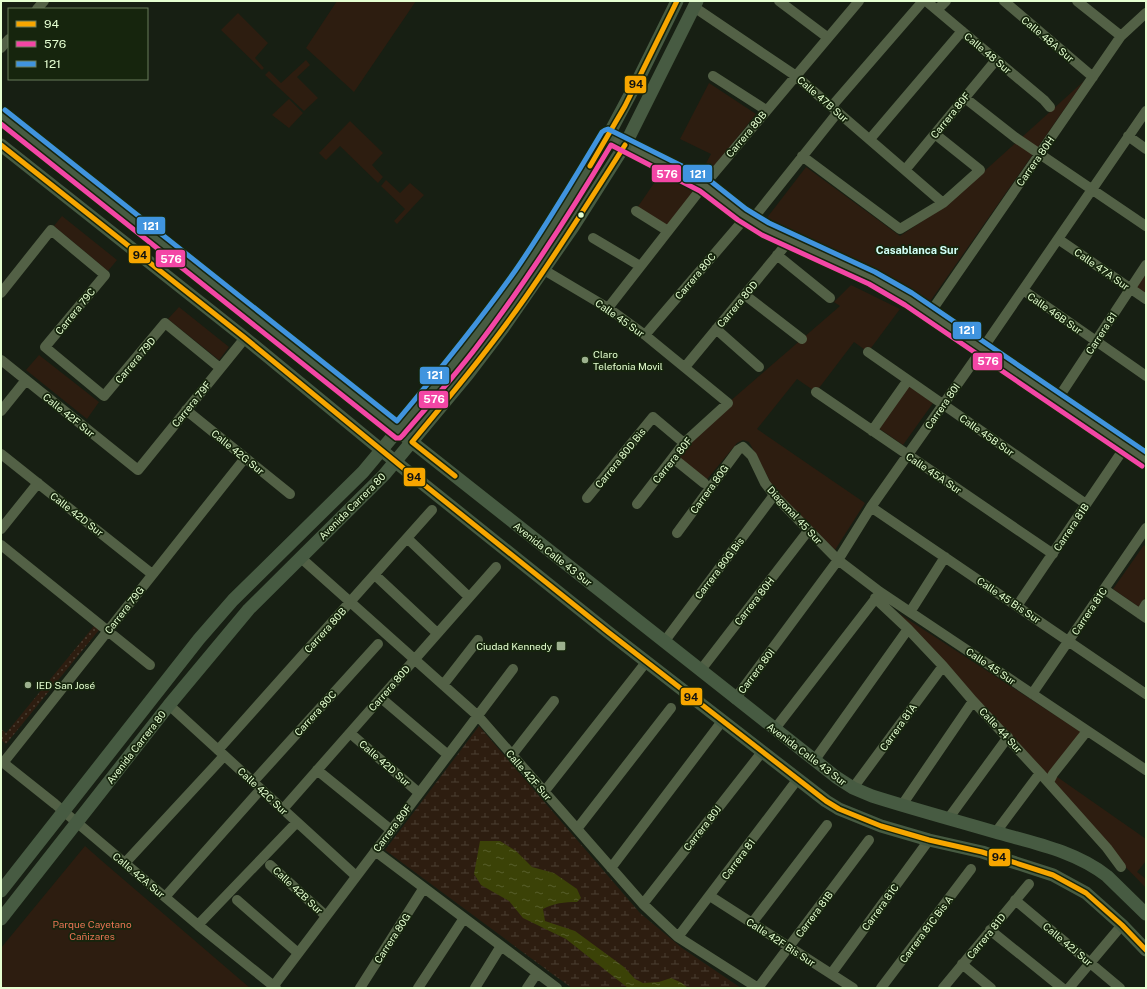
<svg xmlns="http://www.w3.org/2000/svg" width="1147" height="989" font-family="'Public Sans',sans-serif">
<defs>
<pattern id="grass-dots" width="8" height="8" patternUnits="userSpaceOnUse"><rect width="8" height="8" fill="#2d1d10"/><path d="M2 2h.1M6 6h.1" fill="none" stroke="#4b3f32" stroke-width="1.8" stroke-linecap="round"/></pattern>
<pattern id="wetland-marsh" width="20" height="14" patternUnits="userSpaceOnUse"><rect width="20" height="14" fill="#2d1d10"/><path d="M1 5h8M5 5V1M11 12h8M15 12V8" fill="none" stroke="#4b3f32"/></pattern>
<pattern id="water-ripples" width="26" height="14" patternUnits="userSpaceOnUse"><rect width="26" height="14" fill="#3b4207"/><path d="M2 4q2-2 4 0t4 0M15 11q2-2 4 0t4 0" fill="none" stroke="#575e2a"/></pattern>
</defs>
<rect width="100%" height="100%" fill="#171f13"/>
<path fill="url(#grass-dots)" d="M94,626l5,4 -93,114 -5,-4v-11l5,4z"/>
<path fill="url(#wetland-marsh)" d="M479,726l161,187 42,35 59,40h-169l-21,-15 -166,-123z"/>
<path fill="#2d1d10" d="M337,1h79l-62,91 -48,-44z
M238,13l30,30 -13,15 9,10 -2,2 -41,-40z
M306,60l4,5 -13,12 21,21 -14,13 -39,-36 4,-4 12,12z
M1084,81l-155,222 -36,-22 -70,-31 -57,-31 40,-52 94,69 48,-32z
M709,83l47,31 -51,64 -5,-3 11,-21 -31,-15z
M289,99l14,14 -14,15 -17,-13z
M350,121l33,32 -11,12 11,12 -5,6 -38,-37 -14,14 -7,-7z
M661,173l35,17 -29,37 -30,-19z
M386,180l14,13 10,-10 14,12 -27,29 -3,-3 11,-12 -24,-23z
M62,216l55,44 -9,11 -54,-45z
M1146,270v25l-11,-8z
M851,285l49,24 -32,43 -14,-10 -38,50 -19,-13 -40,50 108,74 -30,47 -57,-57 -6,-8 -23,-43 -6,-2 -6,3 -33,40 -27,-21 10,-17 41,-42 112,-97 -6,-4z
M179,307l50,40 -10,13 -51,-41z
M39,355l60,47 -12,17 -61,-49z
M907,385l26,18 -30,42 -26,-18z
M1144,545l2,2v49l-7,11 -26,-18z
M875,598l209,136 -31,40 93,65v22l-9,11 9,7v9l-39,-40z
M85,846l17,15 148,127h-249v-40z"/>
<path fill="url(#water-ripples)" d="M480,841h20l16,10 16,16 22,6 23,16 4,9 -4,4c-13,0 -23,1 -34,7l2,12 30,10 49,36 11,12 8,4 16,-1 12,-4 11,5 6,5h-60l-62,-49 -43,-21 -14,-17 -28,-16 -7,-11z"/>
<g fill="none" stroke-linecap="round" stroke-linejoin="round">
<path stroke="#536146" stroke-width="10" d="M779,1l48,36
M926,1l118,99 6,7
M1004,1l89,76
M1077,1l44,35
M694,7l102,69 147,127
M37,9l7,-8
M937,10l9,-9
M1,48l8,-9
M713,76l53,34
M965,98l51,40 130,88
M832,106l91,-105
M608,136l96,49 38,30 24,14 106,49 37,21 237,161
M1128,136l18,13
M870,139l92,-108
M802,156l98,73 43,-26 37,-33 -45,-36
M905,170l91,-110
M636,211l32,20
M751,221l87,-109
M593,238l47,28
M1058,239l88,60
M777,255l53,43
M544,270l64,38 37,27 83,68 -44,40 -47,61
M1023,290l123,86
M1,293l50,-63 54,45 -60,72 59,49 61,-73 55,45
M745,295l57,44
M608,308l96,-123 155,-184
M930,313l191,-277 25,-23
M716,329l43,38
M645,335l101,-118
M868,352l218,152
M1,360l137,110 107,-132
M685,367l104,-126
M816,392l237,162
M1057,400l89,-135
M186,410l104,84
M1,411l25,-31
M872,431l36,-51
M1,454l151,120
M673,458l31,25
M587,498l66,-81 31,26
M871,507l275,187
M1,529l37,-46
M677,533l61,-83 5,-3 9,9 13,27 9,12 64,65 42,32 266,178
M407,538l62,59
M1,545l149,120
M301,558l177,158 165,188 35,33 80,51
M375,575l62,58
M1104,589l42,29
M875,598l33,31 35,37 30,35 67,72 67,75 14,19
M1017,606l108,-159
M910,612l35,-55
M1140,614l6,-10
M664,642l110,-147
M700,671l108,-140
M443,685l35,-45
M1032,694l114,-166
M381,698l67,57
M735,699l103,-139 33,-53 112,-159 163,-237
M169,705l187,171
M774,730l105,-136
M350,733l69,60
M218,750l214,-240
M512,755l42,-54
M1,761l54,43 143,121 78,63
M814,761l94,-132
M3,763l242,-305
M317,770l74,60
M253,782l125,-138
M1049,782l4,-8 34,-43
M853,788l90,-122
M544,792l103,-131
M902,805l71,-104
M283,809l213,-242
M948,819l60,-82
M577,829l94,-121
M996,832l44,-59
M375,851l182,137
M125,863l99,-107
M270,865l56,51
M611,868l112,-148
M710,896l143,92
M165,897l96,-108
M237,900l61,53
M1015,900l105,88
M643,904l119,-152
M752,923l75,-98
M198,925l99,-103
M990,930l72,58
M678,937l119,-157
M962,964l29,24
M831,974l98,-134
M272,988l241,-319
M360,988l63,-99
M418,988l46,-70
M475,988l26,-42
M527,988l10,-15
M758,988l111,-148
M881,988l90,-119
M943,988l86,-104
M1069,988l53,-63"/>
<path stroke="#475b42" stroke-width="13" d="M1,115l311,248 524,414 17,11 19,8c41,13 82,24 123,36 39,11 80,19 112,44l39,38
M1,145l244,193 157,129 206,165 218,169 13,8 42,17 48,14 53,12 71,23 33,18 36,32 24,25
M1,891l198,-252 34,-39 130,-128 106,-127 30,-40 44,-62 65,-107 32,-60 37,-75
M1,919l168,-214 80,-96 135,-134 84,-101 35,-46 70,-101 52,-82 72,-144"/>
<defs>
<path id="bus-1" d="M1,145l244,193 157,129 206,165 218,169 13,8 42,17 48,14 53,12 71,23 33,18 36,32 24,25
M590,166l35,-60 52,-105
M455,476l-43,-34c39,-47 78,-94 113,-144 35,-50 67,-101 100,-153"/>
<path id="bus-2" d="M1,124l395,314h4l3,-3c24,-28 49,-56 72,-86 50,-65 94,-134 136,-204l89,46 38,29 24,15 107,49 36,21 237,161"/>
<path id="bus-3" d="M5,110l392,311c41,-49 81,-98 118,-150 31,-45 59,-92 87,-139l3,-2 3,-1 100,50 38,30 23,14 106,49 37,21 234,159"/>
</defs>
<use href="#bus-1" stroke="#16250d" stroke-width="8"/>
<use href="#bus-2" stroke="#16250d" stroke-width="8"/>
<use href="#bus-3" stroke="#16250d" stroke-width="8"/>
<use href="#bus-1" stroke="#f7a600" stroke-width="5"/>
<use href="#bus-2" stroke="#f346a5" stroke-width="5"/>
<use href="#bus-3" stroke="#4094de" stroke-width="5"/>
</g>
<circle fill="#e5ffd1" stroke="#16250d" stroke-width="1.5" cx="581" cy="215" r="3.5"/>
<g fill="#9db18e" stroke="#16250d" stroke-width="1.5">
<circle cx="585" cy="360" r="4"/>
<rect x="556" y="641" width="10" height="10" rx="2"/>
<circle cx="28" cy="685" r="4"/>
</g>
<g text-anchor="middle" dominant-baseline="central" stroke-width="3.5" stroke-linejoin="round" paint-order="stroke">
<g font-size="10" fill="#e5ffd1" stroke="#16250d">
<text transform="translate(1048 39) rotate(40)">Calle 48A Sur</text>
<text transform="translate(988 53) rotate(40)">Calle 48 Sur</text>
<text transform="translate(823 99) rotate(41)">Calle 47B Sur</text>
<text transform="translate(950 115) rotate(-51)">Carrera 80F</text>
<text transform="translate(746 134) rotate(-50)">Carrera 80B</text>
<text transform="translate(1035 161) rotate(-55)">Carrera 80H</text>
<text transform="translate(1102 269) rotate(35)">Calle 47A Sur</text>
<text transform="translate(695 276) rotate(-50)">Carrera 80C</text>
<text transform="translate(737 304) rotate(-50)">Carrera 80D</text>
<text transform="translate(75 311) rotate(-51)">Carrera 79C</text>
<text transform="translate(1055 313) rotate(35)">Calle 46B Sur</text>
<text transform="translate(620 318) rotate(35)">Calle 45 Sur</text>
<text transform="translate(1101 333) rotate(-57)">Carrera 81</text>
<text transform="translate(135 360) rotate(-50)">Carrera 79D</text>
<text transform="translate(191 404) rotate(-51)">Carrera 79F</text>
<text transform="translate(942 406) rotate(-55)">Carrera 80I</text>
<text transform="translate(69 415) rotate(39)">Calle 42F Sur</text>
<text transform="translate(987 435) rotate(35)">Calle 45B Sur</text>
<text transform="translate(238 452) rotate(39)">Calle 42G Sur</text>
<text transform="translate(620 458) rotate(-51)">Carrera 80D Bis</text>
<text transform="translate(672 460) rotate(-51)">Carrera 80F</text>
<text transform="translate(934 473) rotate(34)">Calle 45A Sur</text>
<text transform="translate(709 489) rotate(-54)">Carrera 80G</text>
<text transform="translate(352 506) rotate(-45)">Avenida Carrera 80</text>
<text transform="translate(77 514) rotate(38)">Calle 42D Sur</text>
<text transform="translate(795 515) rotate(47)">Diagonal 45 Sur</text>
<text transform="translate(1071 527) rotate(-56)">Carrera 81B</text>
<text transform="translate(553 554) rotate(38)">Avenida Calle 43 Sur</text>
<text transform="translate(719 568) rotate(-53)">Carrera 80G Bis</text>
<text transform="translate(1009 600) rotate(34)">Calle 45 Bis Sur</text>
<text transform="translate(754 601) rotate(-52)">Carrera 80H</text>
<text transform="translate(124 610) rotate(-52)">Carrera 79G</text>
<text transform="translate(1089 611) rotate(-56)">Carrera 81C</text>
<text transform="translate(325 630) rotate(-48)">Carrera 80B</text>
<text transform="translate(991 666) rotate(34)">Calle 45 Sur</text>
<text transform="translate(756 671) rotate(-53)">Carrera 80I</text>
<text transform="translate(389 688) rotate(-49)">Carrera 80D</text>
<text transform="translate(315 713) rotate(-48)">Carrera 80C</text>
<text transform="translate(898 727) rotate(-54)">Carrera 81A</text>
<text transform="translate(1001 730) rotate(47)">Calle 44 Sur</text>
<text transform="translate(136 747) rotate(-52)">Avenida Carrera 80</text>
<text transform="translate(807 754) rotate(37)">Avenida Calle 43 Sur</text>
<text transform="translate(385 763) rotate(41)">Calle 42D Sur</text>
<text transform="translate(529 775) rotate(49)">Calle 42F Sur</text>
<text transform="translate(263 791) rotate(43)">Calle 42C Sur</text>
<text transform="translate(392 828) rotate(-53)">Carrera 80F</text>
<text transform="translate(702 828) rotate(-52)">Carrera 80J</text>
<text transform="translate(738 859) rotate(-53)">Carrera 81</text>
<text transform="translate(139 875) rotate(40)">Calle 42A Sur</text>
<text transform="translate(298 890) rotate(43)">Calle 42B Sur</text>
<text transform="translate(880 907) rotate(-54)">Carrera 81C</text>
<text transform="translate(814 914) rotate(-53)">Carrera 81B</text>
<text transform="translate(926 929) rotate(-53)">Carrera 81C Bis A</text>
<text transform="translate(986 936) rotate(-51)">Carrera 81D</text>
<text transform="translate(392 938) rotate(-57)">Carrera 80G</text>
<text transform="translate(781 942) rotate(33)">Calle 42F Bis Sur</text>
<text transform="translate(1068 944) rotate(40)">Calle 42J Sur</text>
</g>
<g font-size="10" fill="#e5ffd1" stroke="#16250d" text-anchor="start">
<text x="593" y="354">Claro<tspan x="593" dy="12">Telefonia Movil</tspan></text>
<text x="552" y="646" text-anchor="end">Ciudad Kennedy</text>
<text x="36" y="685">IED San José</text>
</g>
<g font-size="10" fill="#e87354" stroke="#16250d">
<text x="92" y="924">Parque Cayetano<tspan x="92" dy="12">Cañizares</tspan></text>
</g>
<g font-size="11" font-weight="bold" fill="#d3fff7" stroke="#16250d">
<text x="917" y="250">Casablanca Sur</text>
</g>
</g>
<g stroke="#16250d" stroke-width="1.5">
<rect x="624" y="75" width="23" height="19" rx="4" fill="#f7a600"/>
<rect x="651" y="164" width="31" height="19" rx="4" fill="#f346a5"/>
<rect x="682" y="164" width="31" height="19" rx="4" fill="#4094de"/>
<rect x="136" y="216" width="30" height="19" rx="4" fill="#4094de"/>
<rect x="128" y="245" width="23" height="19" rx="4" fill="#f7a600"/>
<rect x="155" y="249" width="31" height="19" rx="4" fill="#f346a5"/>
<rect x="952" y="321" width="30" height="19" rx="4" fill="#4094de"/>
<rect x="972" y="352" width="31" height="19" rx="4" fill="#f346a5"/>
<rect x="419" y="366" width="31" height="19" rx="4" fill="#4094de"/>
<rect x="418" y="390" width="31" height="19" rx="4" fill="#f346a5"/>
<rect x="403" y="467" width="23" height="20" rx="4" fill="#f7a600"/>
<rect x="680" y="687" width="23" height="19" rx="4" fill="#f7a600"/>
<rect x="988" y="848" width="23" height="19" rx="4" fill="#f7a600"/>
</g>
<g font-size="11" text-anchor="middle" font-weight="bold" fill="#fff">
<text x="667" y="178">576</text>
<text x="698" y="178">121</text>
<text x="151" y="230">121</text>
<text x="171" y="263">576</text>
<text x="967" y="334">121</text>
<text x="988" y="365">576</text>
<text x="435" y="379">121</text>
<text x="434" y="403">576</text>
</g>
<g font-size="11" text-anchor="middle" font-weight="bold" fill="#111">
<text x="636" y="88">94</text>
<text x="140" y="259">94</text>
<text x="414" y="481">94</text>
<text x="691" y="701">94</text>
<text x="999" y="861">94</text>
</g>
<rect width="1147" height="989" fill="none" stroke="#e5ffd1" stroke-width="4"/>
<rect x="8" y="8" width="140" height="72" fill="#16250d" stroke="#697c5b"/>
<rect x="16" y="21" width="20" height="6" fill="#f7a600" stroke="#697c5b"/>
<text x="44" y="28" font-size="12" fill="#e5ffd1">94</text>
<rect x="16" y="41" width="20" height="6" fill="#f346a5" stroke="#697c5b"/>
<text x="44" y="48" font-size="12" fill="#e5ffd1">576</text>
<rect x="16" y="61" width="20" height="6" fill="#4094de" stroke="#697c5b"/>
<text x="44" y="68" font-size="12" fill="#e5ffd1">121</text>
</svg>
